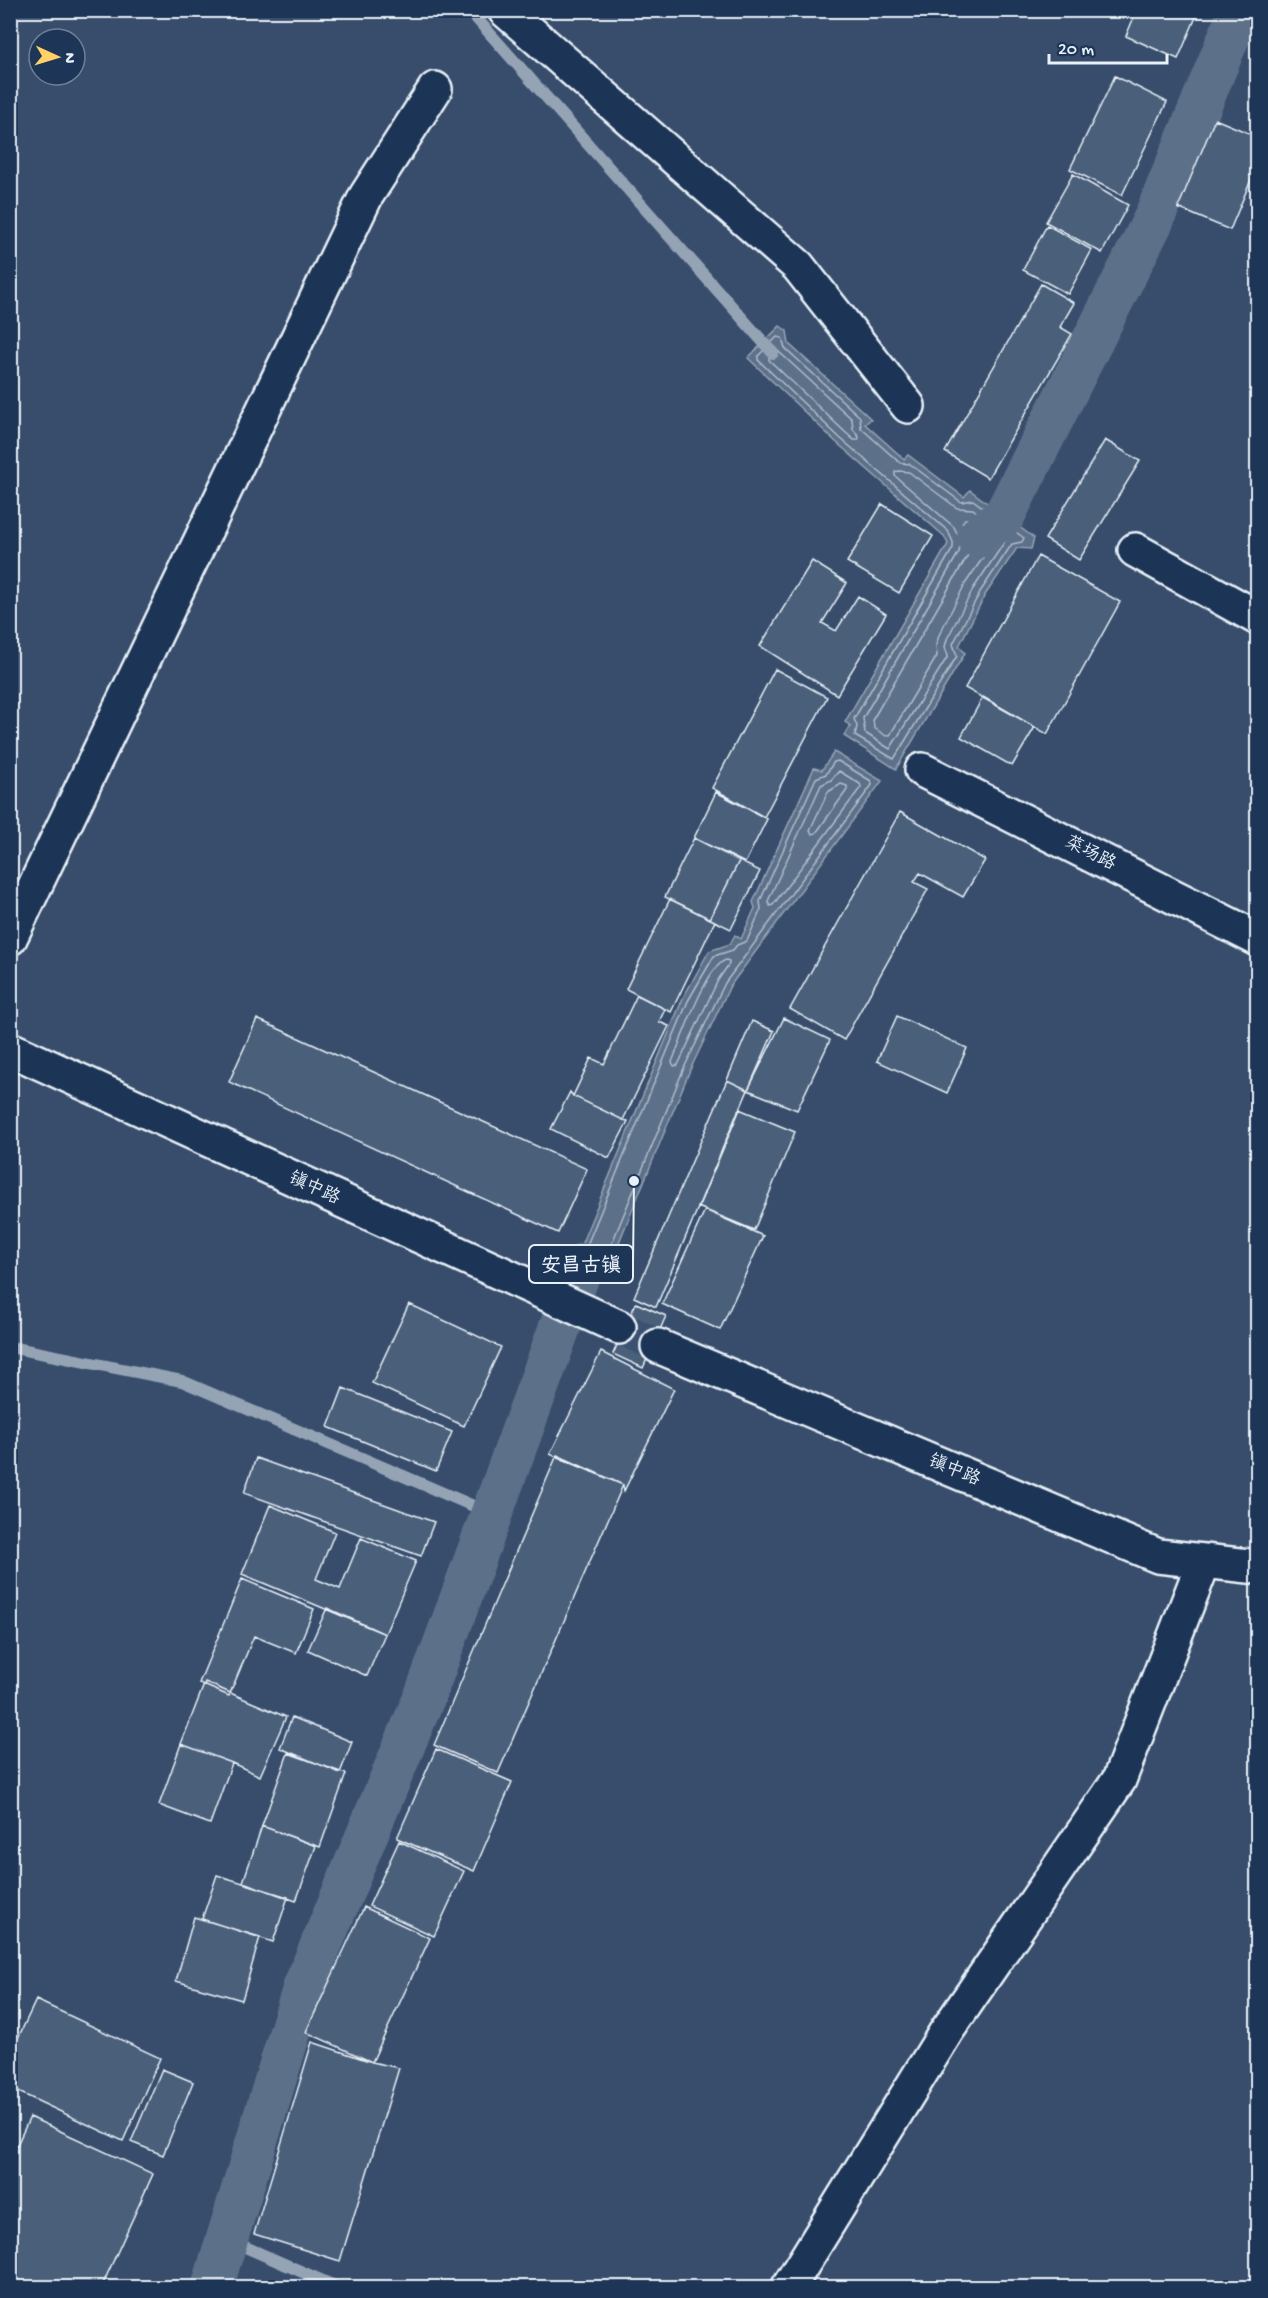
<svg xmlns="http://www.w3.org/2000/svg" width="1268" height="2298" font-family="'Gochi Hand','LXGW WenKai TC',sans-serif">
<rect width="100%" height="100%" fill="#1d3557"/>
<filter id="ink" filterUnits="userSpaceOnUse"><feTurbulence type="fractalNoise" baseFrequency=".0167" numOctaves="2"/><feDisplacementMap in="SourceGraphic" scale="12" xChannelSelector="R" yChannelSelector="G"/><feConvolveMatrix kernelMatrix="1 2 1 2 8 2 1 2 1" color-interpolation-filters="sRGB"/></filter>
<g filter="url(#ink)">
<path fill="#374d6c" stroke="#909fb2" stroke-width="1.5" fill-rule="evenodd" d="M11,11h1246v2276h-1246zM39,39h36v36h-36z"/>
<path fill="#5d7089" stroke="#95a4b5" stroke-width="1.5" d="M780,326l7,5 2,13 82,75 -6,5 39,35 4,-4 56,42 6,-7 64,48 -3,11 -14,-1 -32,47 -26,51 6,7 -69,116 -52,-33 7,-10 -6,-4 103,-178 -4,-8 -108,-94 -88,-84z
M834,752l48,29 -152,205 -40,84 -80,194 -7,6h-12l-8,-6 -2,-19 102,-247 26,-47 21,-7 5,-9 6,4 14,-31 -2,-6 61,-134 8,2z"/>
<g fill="none" stroke-linecap="round" stroke-linejoin="round">
<path stroke="#b0bdcc" stroke-width="1.5" d="M777,337l5,1 3,10 75,69 1,11 39,35 10,1 51,38 12,-2 51,38 -2,4 -10,2 -32,48 -27,52 4,12 -63,103 -39,-23 2,-10 -3,-7 99,-171v-6l-5,-11 -108,-93 -82,-78v-4z
M774,351h4l74,68 1,10 6,8 -1,3h-4l-9,-8 -76,-72v-4z
M899,471l10,1 48,36 16,1 35,28 -35,52 -26,50 -2,8 3,9 -58,93 -25,-16 -2,-15 96,-166 2,-11 -7,-14 -59,-51v-4z
M965,519h6l23,17 1,4 -30,44 -26,51 -3,10 1,11 -47,79 -4,1 -12,-8 -1,-9 95,-164 2,-16 -8,-16z
M838,761l33,20 1,4 -147,198 -41,85 -79,192 -5,4h-7l-4,-4 -2,-15 101,-244 26,-45 19,-6 4,-5 10,-4 14,-32 -1,-8 56,-123 10,-4 8,-12z
M839,771l21,13 1,3 -88,118 -3,1 -2,-5 53,-116 10,-5z
M841,784l6,2v4l-31,43 -4,1 -2,-4 18,-38z
M726,960l3,1v3l-11,16 -40,85 -4,1 -2,-4c9,-21 34,-96 54,-102z"/>
<path stroke="#95a4b5" stroke-width="12" d="M469,10l304,343
M10,1347l172,34 310,133
M227,2239l112,49"/>
<path stroke="#5d7089" stroke-width="42" d="M978,537l26,-21 149,-295 87,-211
M212,2288l92,-302 122,-293 157,-429"/>
</g>
<path fill="#495e7a" stroke="#e8f1f8" stroke-width="1.5" d="M1137,10h62l-21,49 -52,-23z
M1115,76l52,26 -45,93 -52,-26z
M1215,119l43,18v26l-28,67 -52,-22z
M1073,174l55,31 -26,48 -56,-31z
M1047,225l45,25 -24,44 -45,-24z
M1041,284l33,19 -14,24 12,7 -84,144 -43,-26z
M1105,440l35,21 -61,99 -34,-21z
M882,504l51,32 -34,57 -52,-31z
M1038,556l82,46 -73,132 -82,-46z
M812,561l35,22 -25,40 14,8 22,-35 28,18 -49,81 -77,-49z
M775,669l52,28 -63,120 -52,-29z
M983,697l52,30 -23,39 -51,-29z
M716,792l51,27 -22,44 -51,-25z
M900,812l85,48 -22,37 -43,-24 -6,9 14,7 -84,151 -54,-31z
M694,838l45,23 -29,58 -45,-22z
M739,861l21,10 -29,58 -21,-10z
M670,899l45,22 -44,91 -45,-23z
M637,995l28,14 -6,13 10,4 -46,94 -50,-24 18,-38 13,6z
M897,1016l70,32 -20,45 -70,-32z
M784,1018l46,22 -33,70 -49,-20z
M257,1019l330,150 -29,64 -329,-151z
M752,1021l22,10 -26,59 -21,-10z
M727,1080l21,10 -92,217 -22,-10z
M570,1092l3,4 50,24 5,1 -19,37 -58,-29z
M739,1109l56,23 -41,98 -56,-23z
M705,1210l58,26 -43,94 -58,-26z
M636,1303l30,13 -23,52 -30,-14z
M409,1304l92,43 -37,79 -92,-43z
M601,1352l73,37 -50,102 -1,-6 -73,-31z
M343,1388l109,44 -16,39 -108,-44z
M557,1455l66,30 -125,288 -64,-28z
M256,1458l178,64 -13,34 -177,-63z
M270,1505l65,27 -19,47 24,10 21,-51 55,23 -31,73 -143,-60z
M242,1579l72,30 -18,44 -42,-17 -25,60 -30,-13z
M327,1608l58,26 -18,42 -59,-26z
M205,1682l81,35 -26,59 -28,-13 -51,-19z
M292,1717l60,25 -12,31 -60,-25z
M181,1744l51,19 -22,61 -51,-19z
M436,1749l76,33 -38,89 -77,-33z
M288,1753l58,21 -26,73 -58,-21z
M262,1826l54,20 -20,55 -53,-19z
M399,1841l65,30 -30,65 -65,-30z
M217,1875l71,22 -15,45 -71,-23z
M364,1907l66,31 -58,124 -66,-30z
M194,1917l66,20 -18,63 -66,-19z
M36,2000l124,58 -37,83 -113,-53v-33z
M312,2042l60,20 27,6 -59,193 -86,-27z
M162,2069l31,13 -30,73 -32,-13z
M30,2117l123,57 -52,114h-91v-128z"/>
<g fill="none" stroke-linecap="round" stroke-linejoin="round">
<path stroke="#3b516f" stroke-width="33" stroke-dasharray="33 16" stroke-linecap="butt" d="M619,1327l39,19"/>
<defs>
<path id="minor" d="M505,10l293,256 110,140
M1135,550l123,68
M922,770l336,169
M10,938l356,-742 69,-107
M10,1049l609,278
M658,1346l500,210 100,11
M788,2288l158,-256 173,-252 85,-219"/>
</defs>
<use href="#minor" stroke="#e8f1f8" stroke-width="38"/>
<use href="#minor" stroke="#1d3557" stroke-width="33"/>
</g>
</g>
<g text-anchor="middle" dominant-baseline="central" stroke-width="4.5" stroke-linejoin="round" paint-order="stroke">
<g font-size="18" fill="#e8f1f8" stroke="#1d3557">
<text transform="translate(1090 854) rotate(27)">菜场路</text>
<text transform="translate(314 1189) rotate(25)">镇中路</text>
<text transform="translate(954 1471) rotate(23)">镇中路</text>
</g>
</g>
<path fill="none" stroke="#e8f1f8" stroke-width="2" d="M634 1181L633 1264"/>
<circle fill="#e8f1f8" stroke="#1d3557" stroke-width="2" cx="634" cy="1181" r="6"/>
<rect fill="#1d3557" stroke="#e8f1f8" stroke-width="2" x="529" y="1245" width="104" height="38" rx="6"/>
<g font-size="20" text-anchor="middle" font-weight="bold" fill="#e8f1f8">
<text x="581" y="1271">安昌古镇</text>
</g>
<rect width="1268" height="2298" fill="none" stroke="#1d3557" stroke-width="36"/>
<rect x="18" y="18" width="1232" height="2262" fill="none" stroke="#e8f1f8" stroke-width="2" filter="url(#ink)"/>
<g transform="translate(57 57) rotate(94)"><circle r="28" fill="#1d3557" stroke="#6e8097" stroke-width="1.5"/>
<path d="M0-4.5L10 22L0 15L-10 22Z" fill="#ffd166"/>
<text y="-9" font-size="16" font-weight="bold" text-anchor="middle" fill="#e8f1f8">N</text>
</g>
<path d="M1049 54v9h118v-9" fill="none" stroke="#e8f1f8" stroke-width="3"/>
<text x="1058" y="54" font-size="18" fill="#e8f1f8" stroke="#1d3557" stroke-width="4.5" paint-order="stroke">20 m</text>
</svg>
